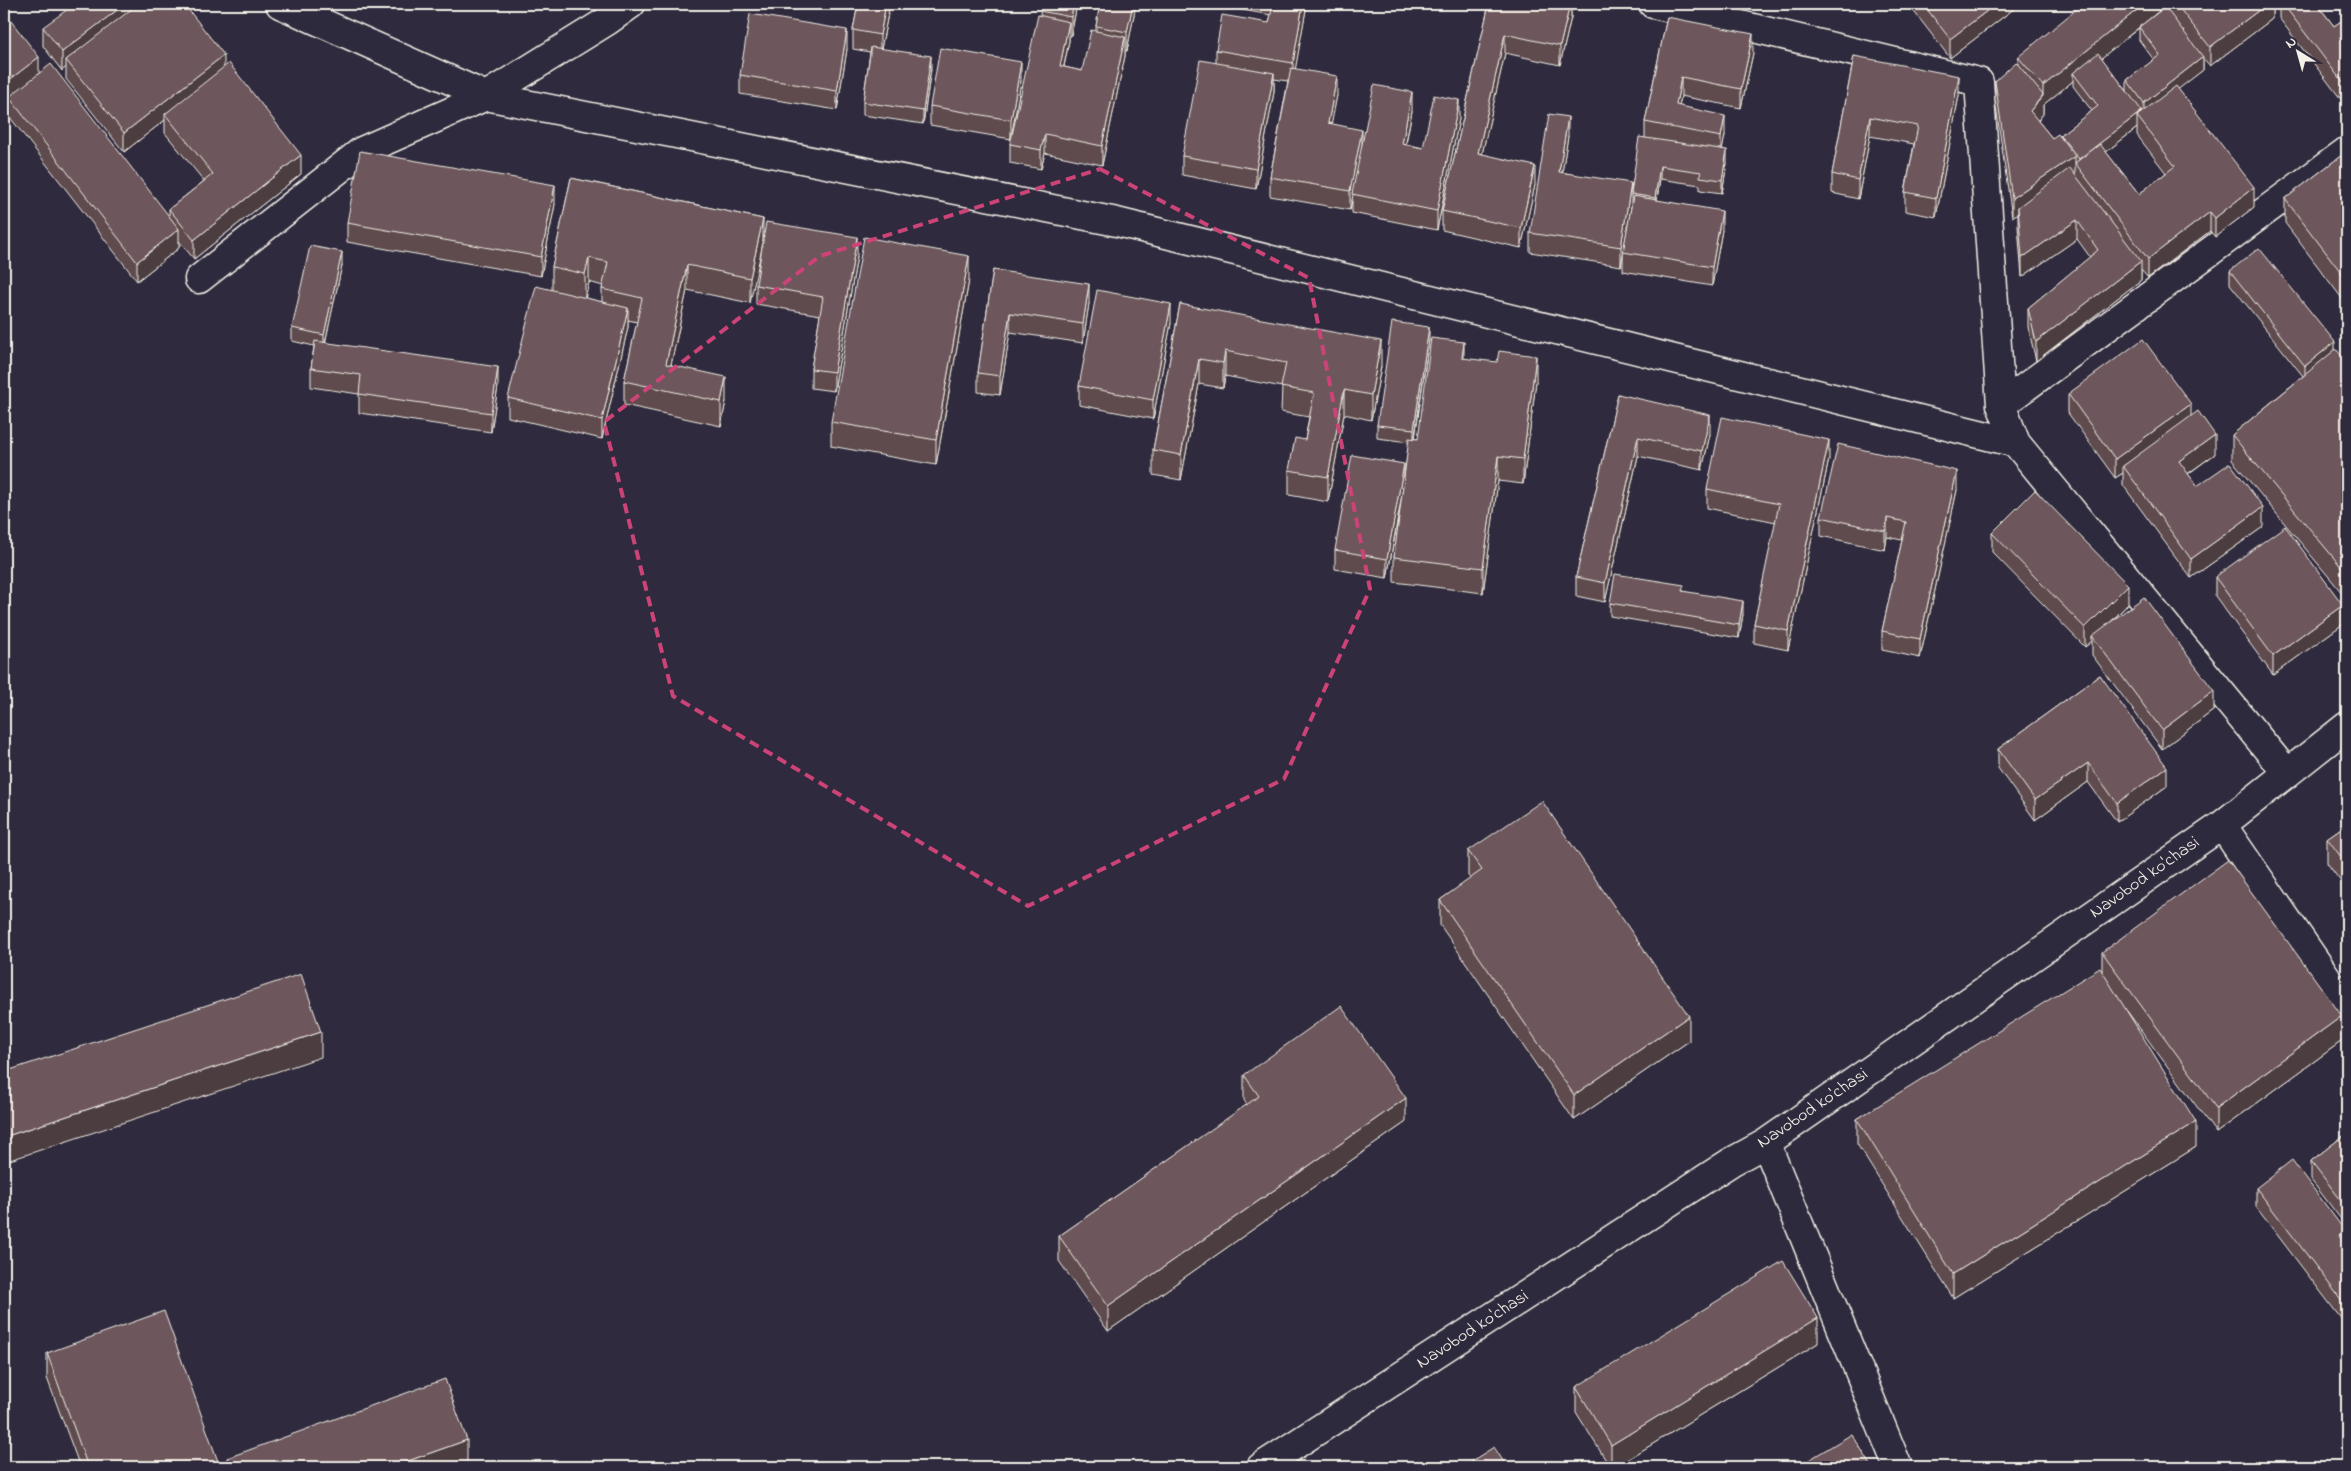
<svg xmlns="http://www.w3.org/2000/svg" width="2351" height="1471" font-family="'Indie Flower',sans-serif">
<rect width="100%" height="100%" fill="#2f2a3d"/>
<filter id="ink" filterUnits="userSpaceOnUse"><feTurbulence type="fractalNoise" baseFrequency=".02" numOctaves="2"/><feDisplacementMap in="SourceGraphic" scale="10" xChannelSelector="R" yChannelSelector="G"/><feConvolveMatrix kernelMatrix="1 2 1 2 8 2 1 2 1" color-interpolation-filters="sRGB"/></filter>
<g filter="url(#ink)">
<g fill="none" stroke-linecap="round" stroke-linejoin="round">
<defs>
<path id="minor" d="M280,4l206,92 631,126 899,221 271,330
M1653,4l326,78 22,323 15,38
M199,279l163,-128 124,-55 121,-75 24,-17
M2001,405l346,-254
M2222,825l125,182
M1766,1143l132,324
M1261,1467l470,-305 35,-19 456,-318 125,-99"/>
</defs>
<use href="#minor" stroke="#f4f1e8" stroke-width="31"/>
<use href="#minor" stroke="#2f2a3d" stroke-width="28"/>
</g>
<path fill="#5e4b4e" stroke="#f4f1e8" fill-rule="evenodd" d="M858,4h32l-9,45 50,20 -8,55 -60,-9v-13l7,-50 -17,-3v-19z
M1041,4h36l-6,32h-2v5l-5,26 18,4 14,-40v-5l4,-22h36l-9,47h-2v5l-23,109 -57,-12 -4,16 -31,-6v-19l30,-128z
M1225,4h82l-12,65 42,26 -6,29 31,24 50,-37 -6,33 17,4 36,-29 -22,111 -85,-17v-16l-2,13 -80,-14v-19l18,-96 -14,-2v13l-18,97 -74,-14v-19l34,-93v-13l53,-27 2,-8 -46,-8z
M1489,4h82v13l-11,48 -55,-12 -23,101 53,31 -14,63 -79,-18v-19z
M1912,4h108l-70,54 -38,-49z
M2159,4v7l5,-4 -2,-3h48l3,3 59,-3v15l-62,47 -7,-8v12l-25,19 76,118 -39,30 -5,-6 -62,47 -7,-8v10l-105,81 -8,-34v-19l62,-51 -13,-18 -55,38 -4,-50v-14l-6,4 -17,-117v-19l23,-17v-7zM2139,28v12l15,20 -27,20v11l-26,-33zM2073,81v5l19,25 -32,24v2l-8,1 -14,-17 5,-7v-9zM2137,128v7l29,38 -27,21 -33,-42z
M2274,4h43l17,22 13,-9v90l-68,-89v-7z
M4,12l35,62 130,142v-7l35,-28 -39,-48v-13l-41,32 -58,-73v-12l-4,4 -19,-25v-19l181,40 77,107 -107,85 -15,-18v7l-42,33 -128,-165z
M1667,17l86,36 -12,55 -60,-12 -2,10 46,29 -3,15 5,13 -5,30 -22,-3v-5l-40,-6 -3,21 65,30 -10,56 -89,-15v-19l8,-45 -10,59 -91,-14v-19l38,-97 -6,36 69,17 14,-51v-16z
M847,49l-10,61 -97,-16v-19z
M1854,56l105,39 -23,122 -31,-6v-19l9,-48 -44,-8 -12,63 -26,-6v-19z
M1021,81l-10,58 -81,-14v-19z
M2347,151v154l-62,-82v-24z
M571,178l192,41 -13,84 -63,-13 -16,75 55,36 -5,25 -97,-21v-24l13,-59 -9,-2v7l-26,112 -94,-22v-19l44,-108v-23zM589,282l14,4 -1,3v13l-17,-4z
M555,204l-14,72 -194,-34v-19z
M857,256l-23,135 -23,-3v-19l9,-54 -64,-11v-19z
M342,265l-17,78 173,43 -7,46 -132,-19v-19l-48,-7v-19l3,-22 -22,-5v-13z
M993,270l96,33 -6,40 -73,-11 -10,63 -22,-3v-19z
M2230,271l105,79 12,12v228l-4,4 -111,-134v-25l71,-59 -73,-92z
M969,280l-33,185 -105,-19v-24z
M1180,304l201,62 -10,54 -27,-6 -16,88 -39,-7v-25l16,-30 4,-23 -28,-5 1,-25 -57,-11 -2,12 -24,-4 -18,96 -28,-5v-25z
M1171,323l-18,96 -74,-14v-19z
M1429,340l-14,99h3l46,-80 72,22 -13,103 -25,-3 -15,112 -89,-11v-25l8,-58 -15,79 -52,-9v-19l69,-73 5,-35 -32,-4v-13z
M1618,394l92,40 -8,36 -64,-14 -33,146 -29,-6v-19z
M2068,394l123,22 24,38 -27,20 9,12 66,41 -72,51 -68,-93v-12l-8,5 -47,-65z
M1829,459l-41,191 -34,-7v-19l22,-102 -69,-14v-19z
M1957,490l-37,168 -38,-8v-19l20,-91 -15,-3 -2,13 -64,-14v-19z
M1992,533l136,71 -15,16 101,90 -52,39 -70,-94v-14l-7,6 -93,-95z
M2215,577l128,47 -70,51 -58,-79z
M1684,591l59,23 -4,24 -129,-22v-13z
M2100,675l67,111 -50,36 -29,-40 -53,38 -37,-52v-19z
M2347,824v66l-20,-27v-25z
M1468,851l221,190 -115,79 -134,-195v-25l31,-21 -3,-3z
M2102,952l240,89 -126,92 -89,-122 69,136 -243,151 -96,-154v-25l245,-148z
M1244,1075l162,47 -298,209 -49,-70v-25l188,-131 -3,-5z
M2347,1133v94l-36,-47v-19z
M2256,1188l89,56 2,2 -1,79 -90,-118z
M1818,1343l-203,124h-5l-34,-55v-25z
M47,1353l173,114h-140l-33,-89z
M227,1458l240,7 -8,2h-232z"/>
<path fill="#4c3d40" stroke="#f4f1e8" d="M125,4h26l-85,56v7l-4,4v-19z
M886,4h4l-10,50v-19z
M1074,4h3l-6,32v-19z
M1133,4h3l-9,47v-19z
M1303,4h4l-14,78v-19z
M1570,4h1v13l-11,48v-19z
M1996,4h24l-70,54v-19z
M2144,4h15v7l-82,67 -4,-5v8l-30,24v9l-13,16v-19l13,-15v-10z
M2267,4h5v15l-62,47v-19z
M1069,22v19l-9,44v-19z
M847,30v19l-10,61v-19z
M1505,34v19l-27,119v-19z
M1753,34v19l-12,55v-19z
M1125,37v19l-23,109v-19z
M224,55v19l-59,40v6l-41,32v-19z
M931,56v13l-8,55v-13z
M39,57v24l-30,16v8l-5,4v-25z
M2203,57v13l-59,46v-13z
M1021,62v19l-10,58v-19z
M1274,73v19l-18,97v-20z
M1337,76v19l-9,47v-19z
M1959,76v19l-23,122v-19z
M1681,77v19l-5,28v-19z
M1412,92v19l-10,52v-19z
M1459,100v19l-22,111v-19z
M2142,111l-5,5v12l-56,43 -2,-12z
M1725,116v19l-4,21v-19z
M1568,117v19l-9,55v-19z
M1870,117v19l-12,63v-19z
M1362,130v19l-12,61v-19z
M1045,134v19l-4,16v-19z
M1727,150v13l-5,30v-13z
M301,155v19l-107,85v-19z
M2075,156v19l-57,32v6l-6,4v-19z
M1535,166v19l-14,63v-20z
M1660,166v13l-5,32v-13z
M1631,183v24l-10,59v-19z
M555,185v19l-14,72v-19z
M2254,187v20l-39,30v-19z
M1722,211v19l-10,56v-19z
M2210,212v19l-62,47v-19z
M763,219v24l-13,60v-25z
M2077,220v19l-55,38v-19z
M179,229v19l-42,33v-19z
M857,237v19l-23,135v-19z
M342,252v13l-18,83v-13z
M969,256v24l-33,185v-25z
M589,258v24l-4,17v-25z
M2141,261v19l-105,81v-19z
M687,265v25l-21,98v-24z
M1089,284v19l-6,40v-19z
M1171,304v19l-18,96v-19z
M628,308v19l-26,112v-19z
M1010,313v19l-10,63v-19z
M1429,327v13l-15,102v-13z
M1381,341v25l-10,54v-25z
M1464,342v24l-2,-8z
M2335,342v13l-30,24v-13z
M1225,351v25l-2,12v-25z
M1536,356v25l-13,103v-25z
M1199,359v25l-18,96v-25z
M498,367v19l-7,46v-19z
M726,377v24l-5,25v-24z
M1344,390v24l-16,88v-25z
M2191,404v20l-68,42v7l-8,5v-19z
M1710,415v19l-8,36v-19z
M2215,435v19l-36,26v-19z
M1638,437v19l-33,146v-19z
M1829,440v19l-41,191v-19z
M1498,456v25l-15,112v-25z
M1404,464v19l-17,95v-19z
M1957,471v19l-37,168v-19z
M2263,507v20l-72,51v-19z
M1887,518v19l-2,13v-19z
M2347,565v25l-4,4v-25z
M2128,585v19l-34,35 -2,-3v5l-7,6v-19z
M1743,601v13l-4,24v-13z
M2343,605v19l-70,51v-19z
M2214,691v19l-52,39v-19z
M2088,763v19l-53,38v-20z
M2167,767v19l-50,36v-19z
M1689,1016v25l-115,79v-25z
M2342,1016v25l-126,92v-25z
M321,1032v25l-317,105v-25z
M1406,1098v24l-298,209v-25z
M2196,1122v25l-243,151v-24z
M2345,1231v19l-6,-14z
M2347,1305v19l-1,1v-19z
M1818,1318v25l-203,124h-4v-22z
M467,1440v25l-8,2h-68z"/>
<path fill="#6d575b" stroke="#f4f1e8" d="M75,4h50l-63,48 -19,-25z
M138,4h46l40,51 -100,78 -58,-73z
M858,4h28l-6,31 -27,-5z
M1041,4h33l-3,13 -31,-6z
M1100,4h33l-6,28 -31,-6z
M1273,4h30l-10,59 -77,-13 6,-35 47,8z
M1489,4h81l-10,42 -55,-12 -27,119 57,13 -14,62 -79,-17z
M1923,4h73l-46,35z
M2083,4h61l-101,82 -25,-29z
M2176,4h34l3,3 5,-3h49l-57,43z
M2283,4h34l17,22 13,-9v71z
M2165,7l38,50 -59,46 -17,-23 33,-25 -21,-28z
M4,12l35,45 -35,27z
M750,14l97,16 -10,61 -97,-16z
M1038,15l31,7 -9,44 22,5 9,-41 34,7 -23,109 -57,-12 -4,16 -31,-6z
M1667,17l86,17 -12,55 -60,-12 -5,28 49,11 -4,21 -76,-15z
M871,47l60,9 -8,55 -60,-9z
M940,48l81,14 -10,58 -81,-14z
M2098,53l44,58 -63,48 -19,-24 38,-29 -25,-33z
M1854,56l105,20 -23,122 -31,-6 13,-66 -48,-9 -12,63 -26,-6z
M1200,60l74,13 -18,96 -74,-13z
M2016,62l27,33 -13,16 22,27 6,-4 17,22 -63,42 -17,-117z
M229,63l72,92 -107,85 -25,-31 44,-35 -48,-60z
M51,64l128,165 -42,33 -128,-165z
M1291,68l46,8 -9,47 34,7 -12,61 -80,-14z
M1374,85l38,7 -10,52 21,4 11,-53 25,5 -22,111 -85,-17z
M2176,86l78,101 -39,31 -5,-6 -62,47 -73,-96 25,-19 39,50 36,-28 -38,-50z
M1549,114l19,3 -9,55 72,11 -10,64 -91,-14z
M1639,137l88,13 -5,30 -22,-3 1,-5 -41,-6 -5,32 -24,-4z
M360,151l195,34 -14,72 -194,-34z
M2347,151v129l-62,-81z
M2070,168l71,93 -105,81 -8,-34 70,-58 -21,-30 -55,38 -4,-51z
M571,178l192,41 -13,59 -63,-13 -21,99 60,13 -5,25 -97,-21 18,-83 -40,-9 6,-27 -19,-4 -4,16 -33,-7z
M1633,196l89,15 -10,56 -89,-15z
M766,222l91,15 -23,135 -23,-3 12,-72 -67,-12z
M864,237l105,19 -33,184 -105,-18z
M310,246l32,6 -18,83 -32,-7z
M2259,248l76,94 -30,24 -75,-95z
M993,270l96,14 -6,40 -73,-11 -10,63 -22,-3z
M536,286l92,22 -26,112 -94,-22z
M1097,290l74,14 -18,96 -74,-14z
M1180,304l201,37 -10,54 -27,-5 -16,87 -39,-7 6,-32 10,2 9,-47 -33,-6 5,-24 -61,-12 -2,12 -24,-4 -18,96 -28,-5z
M1392,322l37,5 -15,102 -37,-4z
M1431,338l33,4 -2,16 35,4 2,-11 37,5 -13,103 -25,-3 -15,112 -89,-11 15,-119 9,1z
M2143,339l48,65 -76,55 -47,-65z
M315,341l183,26 -7,46 -132,-19 2,-19 -50,-7z
M2336,349l11,13v203l-4,4 -111,-134z
M1618,394l92,21 -8,36 -64,-14 -33,146 -29,-6z
M2198,411l17,24 -36,26 18,25 33,-23 33,44 -72,52 -68,-93z
M1722,417l107,23 -41,191 -34,-7 25,-120 -72,-15z
M1838,444l119,27 -37,168 -38,-8 24,-109 -19,-4 -2,13 -64,-14z
M1352,455l52,9 -17,95 -52,-9z
M2035,490l93,95 -43,43 -93,-95z
M2285,526l58,79 -70,51 -58,-79z
M1615,574l69,11 -2,6 61,10 -4,24 -129,-22z
M2144,597l70,94 -52,39 -70,-94z
M2100,675l67,92 -50,36 -29,-40 -53,37 -37,-51z
M1542,801l147,215 -115,79 -134,-195 42,-30 -14,-19z
M2347,824v41l-20,-27z
M2228,860l114,156 -126,92 -114,-156z
M2100,968l96,154 -243,152 -96,-155z
M301,974l20,58 -317,105v-65z
M1341,1006l65,92 -298,208 -49,-70 200,-140 -15,-21z
M2347,1133v75l-36,-47z
M2292,1160l53,71 -6,5 8,10v59l-1,1 -90,-118z
M1783,1261l35,57 -207,127 -35,-58z
M164,1311l56,156h-132l-41,-114z
M445,1379l22,61 -76,27h-161l-3,-9z
M1852,1434l20,33h-75z
M1494,1447l13,20h-45z"/>
</g>
<path fill="none" stroke="#cc4377" stroke-width="4" stroke-dasharray="10 6" stroke-linejoin="round" d="M1100,169l209,109 61,311 -86,190 -256,127 -355,-210 -69,-274 216,-166z"/>
<g text-anchor="middle" dominant-baseline="central" stroke-width="4" stroke-linejoin="round" paint-order="stroke">
<g font-size="18" fill="#f4f1e8" stroke="#2f2a3d">
<text transform="translate(2145 878) rotate(-35)">Navobod ko'chasi</text>
<text transform="translate(1813 1109) rotate(-34)">Navobod ko'chasi</text>
<text transform="translate(1473 1330) rotate(-33)">Navobod ko'chasi</text>
</g>
</g>
<rect width="2351" height="1471" fill="none" stroke="#2f2a3d" stroke-width="20"/>
<rect x="10" y="10" width="2331" height="1451" fill="none" stroke="#f4f1e8" stroke-width="2" filter="url(#ink)"/>
<g transform="translate(2298 52) rotate(323)" stroke="#2f2a3d" stroke-width="4" paint-order="stroke">
<path d="M0-4L9 19L0 12L-9 19Z" fill="#f4f1e8"/>
<text y="-8" font-size="14" font-weight="bold" text-anchor="middle" fill="#f4f1e8">N</text>
</g>
</svg>
